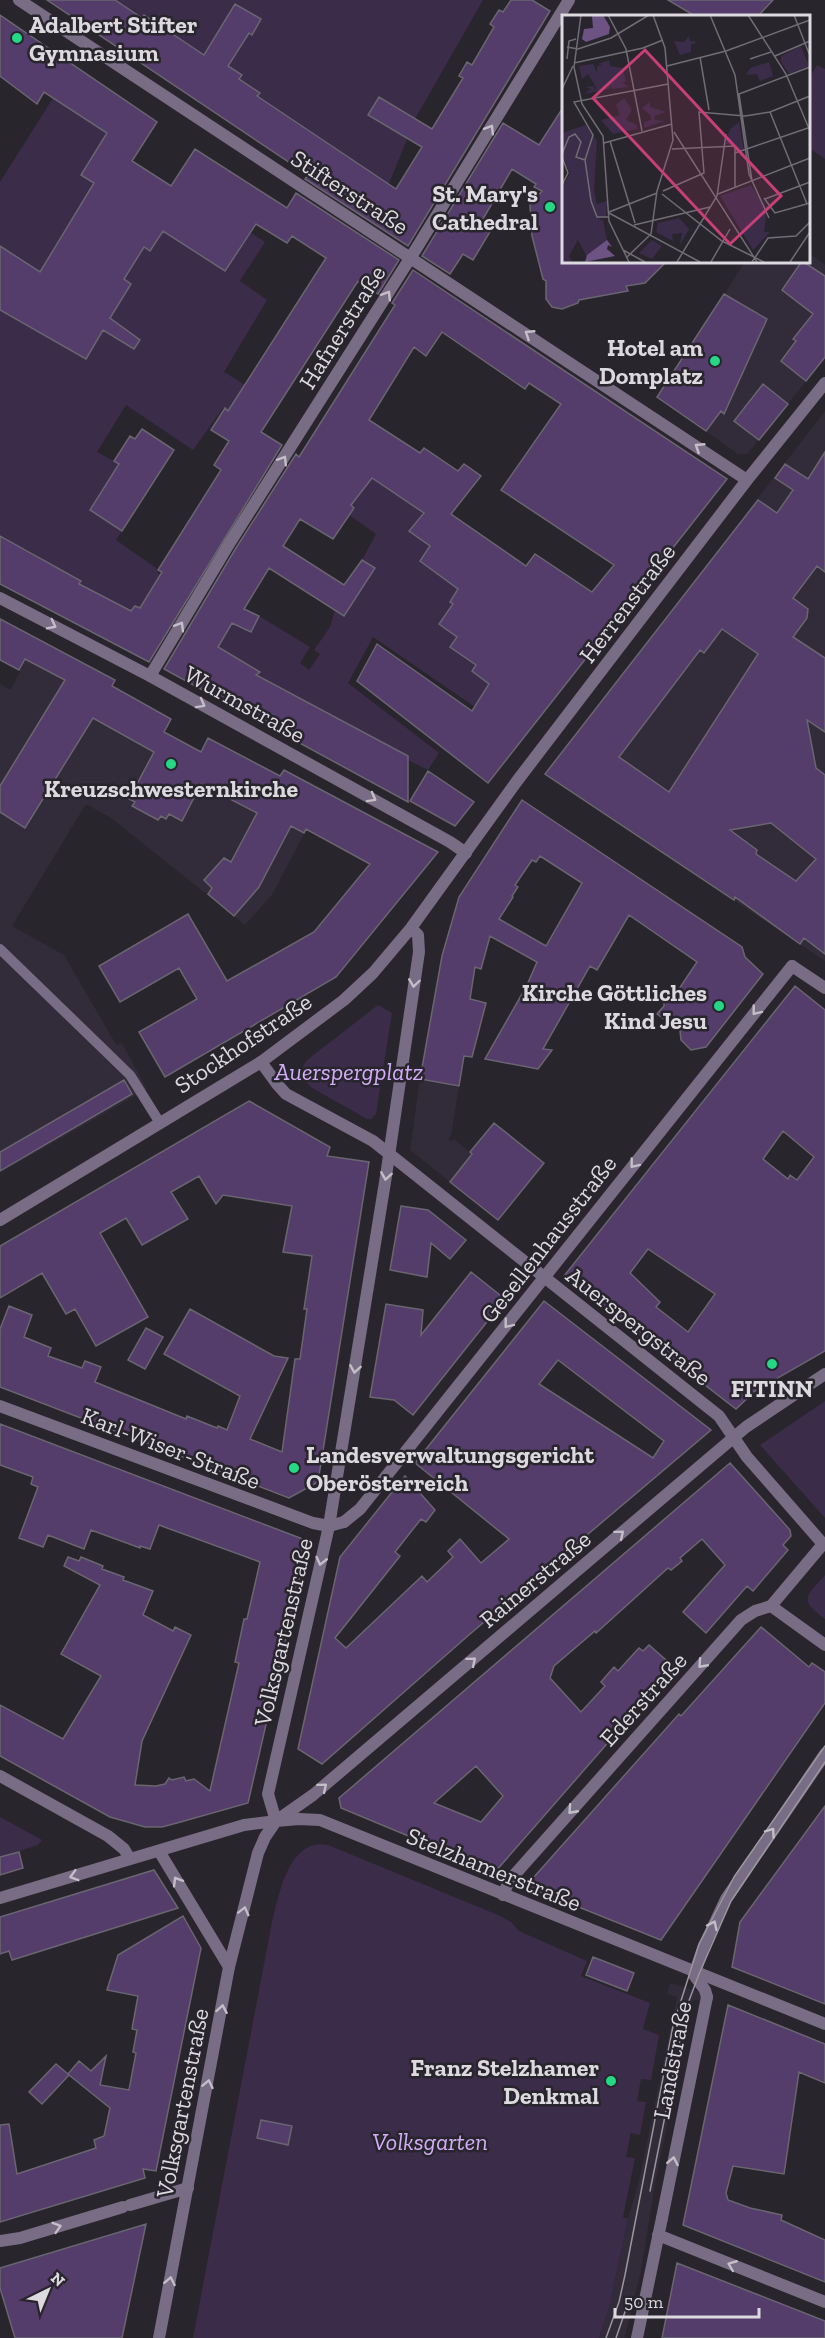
<svg xmlns="http://www.w3.org/2000/svg" width="825" height="2338" font-family="'Zilla Slab',serif">
<rect width="100%" height="100%" fill="#29252d"/>
<path fill="#322b39" d="M809,253l16,12v93l-78,96h-9l-80,-57 23,-33 64,-103h63z
M825,411v550l-280,-187z
M36,638l79,42 -3,6 60,33 -7,13 36,19 7,-13 72,38 3,-6 155,83 -27,34 -20,-16 -3,3 -82,-44 -34,65 -27,30 -134,-107 -25,-14 -74,122 52,29 53,91 5,-3 25,46 -147,84v-489l11,6z
M420,1079l39,7 -8,50 -3,3 3,3 3,-3 18,15 -22,28 -40,-32z
M670,1983l31,9 -1,9 -7,-1 -8,36 -30,148 -14,87 -14,57 -3,10h-25l10,-30 19,-89 11,-38 38,-184 -10,-3z"/>
<path fill="#3b2c4a" d="M115,0h368l-68,119 -26,65 -132,-88 2,-3 -20,-14 3,-4 -13,-8 -13,-4 18,-6 15,-24 3,2 9,-16 -26,-15 -32,51 -58,-40 -3,3z
M817,65l8,4v90l-16,-11v-70z
M53,98l67,44 -24,9 -15,24 13,8 -54,89 -40,-26v-64z
M163,231l62,40 26,-38 14,9 -25,39 27,19 -43,72 21,13 -17,26 -5,-3 -30,42 -67,-45 -29,47 22,12 -29,46 32,21 -6,9 40,28 3,7 -19,33 -5,-2 -9,13 -47,-35 2,-3 -18,-10 -26,-10 2,-4 -15,-9 -3,5 -6,-3 2,-5 -17,-9v-226l86,49 17,-29 7,4 7,-11 -7,-5 21,-34 -10,-7 19,-33 10,7z
M372,478l40,26 32,-16 -35,43 21,15 -10,15 38,28 -8,13 36,26 -47,-4 18,13 -7,10 26,18 -4,6 37,27 -19,1 -15,8 -102,-70 -25,46 91,70 -11,17 -20,-10v-4l-152,-81 4,-4 -24,-13 -30,-9 36,-44 8,7 -7,16 8,4 8,-16 51,31 -10,16 9,7 11,-16 -6,-4 16,-23 5,-17 9,5 31,-47 -13,-8 14,-26 -27,-19 5,-7 -27,-18z
M378,1005l14,8 -16,101 -5,5h-4l-55,-31 -6,-6 -3,-16 4,-6z
M825,1401v117l-65,-73z
M825,1575v44c-27,-20 -19,-22 0,-44z
M0,1817l42,23 -4,5 -38,12z
M318,1844l10,1 170,70 13,7 8,9 68,30 -6,15 69,27 -7,26 16,6 -8,45 -10,-1 -4,22 9,1 -6,33 -9,-2 -5,24 9,1 -12,59 5,2 -19,89 -10,30h-406l79,-416c7,-26 14,-73 46,-78z"/>
<path fill="#543c6b" stroke="#6a6670" stroke-width="1.5" fill-rule="evenodd" d="M47,0h68l27,18 2,-3 60,40 31,-51 26,15 -9,16 -3,-2 -21,33 14,9 -3,4 21,14 -3,3 139,93 26,-42 -54,-32 11,-18 53,32 31,-51 -4,-2 8,-14 5,3 22,-38 -4,-3 9,-14 4,2 8,-12h21l18,11 -142,235 -103,-67 3,-4z
M668,0h105l-15,16h-63z
M0,15l157,107 -25,39 39,25 24,-37 92,59 9,-15 103,67 -21,34 -20,-13 -97,151 21,13 -133,217 -149,-78v-48l81,45 -2,3 52,27 4,-5 5,2 22,-36 -4,-2 63,-100 -7,-5 15,-24 -18,-11 14,-22 3,3 98,-153 -34,-22 -5,7 -31,-19 -31,47 -62,-40 -13,20 -6,-4 -20,32 7,5 -21,34 30,22 -6,9 -31,-19 -17,29 -86,-49v-64l40,26 54,-89 -13,-8 26,-42 -63,-41 -7,12 -37,-28z
M564,106v155h103l-22,22 -19,3 2,5 -49,9 -1,3 -16,6 -10,-2 -6,-8v-18l-3,-2 -11,-43 -2,-31 12,-14 -8,-4 2,-3 -24,-15 -32,55 11,6 -18,30 -10,-6 -13,20 -28,-18 81,-133 36,22z
M802,261l23,15v81l-19,24 -25,-20 15,-20 -3,-2 20,-25 -31,-24z
M413,270l314,209 -239,304 -131,-102 20,-37 95,67 17,-27 -17,-13 4,-6 -26,-18 7,-10 -18,-13 14,-20 -3,-2 8,-13 -38,-28 10,-15 -21,-15 15,-18 -52,-35 -21,27 3,3 -21,31 -33,-20 -17,27 61,39 18,-25 13,8 -31,48 -75,-48 -25,41 15,7 -8,16 -19,-9 -14,24 42,25 -4,3 152,81v46l-244,-133 72,-121 60,-94 3,3 96,-152 -3,-2zM442,332l83,57 4,-6 32,21 -60,86 113,75 -22,27 -57,-38 -9,12 -75,-52 30,-38 -17,-12 -6,7 -34,-23 -4,5 -51,-33 45,-73 12,9z
M724,294l43,25 -43,95 -3,-3 -15,20 -49,-34z
M763,384l25,20 -29,36 -25,-19z
M142,429l32,21 -52,81 -32,-21 29,-46 -5,-3 16,-25 5,3z
M825,452v120l-8,-6 -24,32 15,11 -1,9 -14,19 32,21v74l-18,-12 9,48 9,7v179l-21,-16 -4,6 -65,-47 -1,3 -189,-126 213,-274 19,13 16,-23 -18,-12 10,-14 23,15zM722,629l36,25 -89,138 -50,-35 81,-107 4,3zM771,823l45,36 -20,22 -40,-27 1,-4 -27,-20z
M0,619l115,61 -3,6 59,33 -7,13 37,20 7,-14 72,38 4,-6 154,82 -102,125 -171,100 -26,-45 58,-33 -18,-31 -59,34 -21,-36 89,-52 39,67 87,-49 56,-68 -64,-35 -2,4 -13,-7 -32,61 -25,29 -26,-22 4,-6 -8,-8 20,-22 7,4 26,-49 -56,-29 -19,37 -13,-7 -3,5 -5,-3 -3,4 -26,-14 3,-4 -6,-3 25,-47 -61,-34 -68,110 -25,-16v-26l65,-106 -40,-21 -6,11 -19,-10z
M428,771l46,31 -19,24 -45,-25z
M522,800l220,147 3,10 18,17 -57,73 -15,3 -10,-10 -1,-9 -23,-17 7,-8v-7l6,-7h7l20,-30 -68,-47 -32,55 -7,-4 -47,83 9,1 -14,19 -53,-10 42,-74 10,-23 -47,-26 -9,33 -6,-2 -5,32 16,4 -14,54 -8,-1 -5,30 -39,-7 22,-123 17,-59zM540,856l42,27 -36,63 -47,-27 14,-22 -1,-1 6,-9 -3,-2 17,-25 4,2z
M795,986l30,24v341l-70,40 -19,18 -172,-133zM783,1131l31,26 -17,23 -7,-5 -2,4 -25,-20zM648,1249l67,45 -27,38 -32,-25 4,-5 -30,-29z
M124,1080l8,14 -132,77v-19z
M249,1101l81,46 -3,9 42,6 -51,320 -29,16 -289,-111v-58l9,-23 23,9 -8,22 27,11 -3,8 34,12 3,-7 16,6 -6,15 91,37 1,-3 30,12 1,-2 9,4 13,-34 -76,-42 26,-45 84,47 14,2 -38,81 32,13 13,-93h5l7,-50h-3l8,-53 -29,-4 9,-46 -69,-11 -7,9 -17,-28 -28,16 17,27 -46,26 -16,-27 -26,15 48,84 -52,29 -21,-37 -9,5 -24,-41 -42,25v-52z
M494,1123l50,40 -46,57 -48,-38 22,-28 -2,-2z
M401,1206l27,4 38,30 -16,19 -19,-16 -4,34 -37,-7z
M471,1272l34,27 -92,116 -19,-15 -24,-3 16,-93 37,6 -2,25z
M544,1301l167,129 -241,204 -148,130 -24,-15 42,-192 65,-81 30,34 -9,12 -5,-3 -26,33 5,4 -65,82 11,10 76,-72 5,6 26,-25 -5,-6 12,-12 21,24 28,-24 -94,-76zM558,1360l106,81 -11,17 -114,-74z
M146,1328l17,9 -18,32 -17,-9z
M0,1424l308,117 -60,262 -71,20 -15,4h-17l-35,-10 -110,-61v-51l63,34 38,-63 -40,-22 39,-69 -36,-19 4,-9 11,4 2,-4 22,9 -1,3 22,8 -1,3 30,11 -10,24 30,16 2,-4 16,8 -49,106 -7,44 21,1 9,-2 4,-6 3,2 12,-3 2,4 8,-2 16,12 29,-128 -4,-1 9,-43h3l13,-57 -101,-37 -9,24 -10,-3v2l-49,-18 -7,19 -36,-14 -5,12 -24,-9 19,-51 -7,-3 2,-7 -33,-12z
M730,1463l60,67 1,6 -8,9 5,5 -35,41 -6,-5 -41,47 -23,-21 42,-47 -23,-26 -22,19 2,3 -11,9 -3,-2 -72,65 -1,-2 -41,35 -4,12 31,34 24,-26 -4,-4 13,-15 4,4 21,-23 4,3 6,-6 25,22 -179,205 -154,-64 -2,-10zM476,1766l27,30 -22,26 -47,-19z
M761,1627l48,40 3,-4 13,9v31l-164,237 -135,-54 153,-172 2,2z
M825,1806v198l-93,-37 8,-45z
M19,1852l4,16 -23,7v-18z
M154,1870l24,38 -166,52 -3,-9 -9,3v-37z
M183,1916l18,32 -45,223 -13,-2 2,9 -145,44v-97l9,-1 8,50 79,-26 -2,-8 10,-4 6,-28 -41,-33 -27,29 -13,-12 27,-28 12,10 11,-13 12,10 15,-15 -6,29 29,5 7,-37 -3,-1 4,-22 -5,-1 6,-33 -31,-6 11,-35z
M593,1957l41,16 -7,18 -41,-16z
M728,2005l97,39v39l-26,-11 -15,102 -51,-8 -7,27 2,7 22,8 32,7 -1,5 44,20v42l-142,-57z
M261,2120l31,6 -4,19 -31,-7z
M146,2224l-24,114h-107l-15,-50v-20z
M677,2263l148,58v17h-163z"/>
<g fill="none" stroke-linecap="round" stroke-linejoin="round">
<path stroke="#786d84" stroke-width="10" d="M0,949l130,126 30,48"/>
<path stroke="#786d84" stroke-width="12" d="M662,2218l45,-221"/>
<path stroke="#786d84" stroke-width="12" d="M19,0l728,480
M0,598l150,78 300,166 16,11
M150,676l79,-132 187,-295 153,-249
M792,966l33,22
M261,1062l16,22 9,10 87,47 346,275 28,41 76,87 -52,62 -16,5 -14,9 -232,261 -6,14
M0,1406l313,117 16,3 15,-4
M771,1606l54,39
M0,1776l108,60 16,13 6,10
M159,1851l70,116
M0,1898l244,-73 32,-4 37,-26 433,-368 79,-53
M707,1997l-2,-7 -11,-15 10,-29 22,-47 99,-145
M130,2205l58,-17
M658,2235l167,67
M0,2241l20,-3 103,-31
M637,2338l25,-120"/>
<path stroke="#786d84" stroke-width="12" d="M0,1220l261,-158 83,-62 29,-27 38,-45 106,-147 230,-301 78,-97
M344,1522l16,-13 432,-543
M276,1821l-8,-27 61,-268 57,-350 33,-224 -1,-17 -7,-7
M276,1821l23,-2 21,1 505,204
M159,2338l70,-371 29,-114 7,-16 11,-16"/>
<path stroke="#99969d" stroke-width="1.5" d="M650,2191l37,-185 12,-32 32,-73 94,-139
M606,2338l13,-36 6,-27 48,-249 26,-82 35,-67 91,-131
M616,2338l11,-32"/>
</g>
<defs><path id="oneway-chevron" d="M-2-3.5L2.5 0L-2 3.5" fill="none" stroke-width="1.6" stroke-linecap="round" stroke-linejoin="round" transform="scale(1.5)"/></defs>
<g stroke="#c3bec8">
<use href="#oneway-chevron" transform="translate(490 129) rotate(-58)"/>
<use href="#oneway-chevron" transform="translate(387 295) rotate(-58)"/>
<use href="#oneway-chevron" transform="translate(529 334) rotate(-147)"/>
<use href="#oneway-chevron" transform="translate(699 447) rotate(-147)"/>
<use href="#oneway-chevron" transform="translate(283 460) rotate(-58)"/>
<use href="#oneway-chevron" transform="translate(52 625) rotate(27)"/>
<use href="#oneway-chevron" transform="translate(180 626) rotate(-59)"/>
<use href="#oneway-chevron" transform="translate(201 704) rotate(29)"/>
<use href="#oneway-chevron" transform="translate(372 798) rotate(29)"/>
<use href="#oneway-chevron" transform="translate(414 983) rotate(98)"/>
<use href="#oneway-chevron" transform="translate(756 1011) rotate(128)"/>
<use href="#oneway-chevron" transform="translate(634 1164) rotate(128)"/>
<use href="#oneway-chevron" transform="translate(386 1176) rotate(99)"/>
<use href="#oneway-chevron" transform="translate(508 1324) rotate(128)"/>
<use href="#oneway-chevron" transform="translate(355 1369) rotate(99)"/>
<use href="#oneway-chevron" transform="translate(620 1534) rotate(-40)"/>
<use href="#oneway-chevron" transform="translate(321 1561) rotate(103)"/>
<use href="#oneway-chevron" transform="translate(472 1661) rotate(-40)"/>
<use href="#oneway-chevron" transform="translate(702 1664) rotate(132)"/>
<use href="#oneway-chevron" transform="translate(323 1787) rotate(-40)"/>
<use href="#oneway-chevron" transform="translate(572 1810) rotate(132)"/>
<use href="#oneway-chevron" transform="translate(771 1832) rotate(-55)"/>
<use href="#oneway-chevron" transform="translate(74 1876) rotate(164)"/>
<use href="#oneway-chevron" transform="translate(177 1881) rotate(-121)"/>
<use href="#oneway-chevron" transform="translate(244 1911) rotate(-76)"/>
<use href="#oneway-chevron" transform="translate(713 1925) rotate(-65)"/>
<use href="#oneway-chevron" transform="translate(222 2009) rotate(-80)"/>
<use href="#oneway-chevron" transform="translate(208 2084) rotate(-78)"/>
<use href="#oneway-chevron" transform="translate(673 2161) rotate(-79)"/>
<use href="#oneway-chevron" transform="translate(57 2227) rotate(-17)"/>
<use href="#oneway-chevron" transform="translate(732 2265) rotate(-158)"/>
<use href="#oneway-chevron" transform="translate(170 2281) rotate(-79)"/>
</g>
<g fill="#25d886" stroke="#29252d" stroke-width="2">
<circle cx="17" cy="38" r="6"/>
<circle cx="550" cy="207" r="6"/>
<circle cx="715" cy="361" r="6"/>
<circle cx="171" cy="764" r="6"/>
<circle cx="719" cy="1006" r="6"/>
<circle cx="772" cy="1364" r="6"/>
<circle cx="294" cy="1468" r="6"/>
<circle cx="611" cy="2081" r="6"/>
</g>
<g text-anchor="middle" dominant-baseline="central" stroke-width="5" stroke-linejoin="round" paint-order="stroke">
<g font-size="24" font-weight="bold" fill="#dcd9df" stroke="#29252d" text-anchor="end">
<text x="29" y="24" text-anchor="start">Adalbert Stifter<tspan x="29" dy="28">Gymnasium</tspan></text>
<text x="538" y="193">St. Mary's<tspan x="538" dy="28">Cathedral</tspan></text>
<text x="703" y="347">Hotel am<tspan x="703" dy="28">Domplatz</tspan></text>
<text x="171" y="788" text-anchor="middle">Kreuzschwesternkirche</text>
<text x="707" y="992">Kirche Göttliches<tspan x="707" dy="28">Kind Jesu</tspan></text>
<text x="772" y="1388" text-anchor="middle">FITINN</text>
<text x="306" y="1454" text-anchor="start">Landesverwaltungsgericht<tspan x="306" dy="28">Oberösterreich</tspan></text>
<text x="599" y="2067">Franz Stelzhamer<tspan x="599" dy="28">Denkmal</tspan></text>
</g>
<g font-size="24" fill="#dcd9df" stroke="#29252d">
<text transform="translate(350 192) rotate(33)">Stifterstraße</text>
<text transform="translate(342 327) rotate(-58)">Hafnerstraße</text>
<text transform="translate(627 603) rotate(-53)">Herrenstraße</text>
<text transform="translate(245 704) rotate(29)">Wurmstraße</text>
<text transform="translate(243 1043) rotate(-34)">Stockhofstraße</text>
<text transform="translate(548 1239) rotate(-52)">Gesellenhausstraße</text>
<text transform="translate(639 1326) rotate(38)">Auerspergstraße</text>
<text transform="translate(171 1448) rotate(21)">Karl-Wiser-Straße</text>
<text transform="translate(535 1579) rotate(-40)">Rainerstraße</text>
<text transform="translate(283 1632) rotate(-77)">Volksgartenstraße</text>
<text transform="translate(643 1699) rotate(-48)">Ederstraße</text>
<text transform="translate(494 1869) rotate(22)">Stelzhamerstraße</text>
<text transform="translate(672 2060) rotate(-79)">Landstraße</text>
<text transform="translate(182 2103) rotate(-79)">Volksgartenstraße</text>
</g>
<g font-size="24" font-style="italic" fill="#d2adf8" stroke="#29252d">
<text x="349" y="1071">Auerspergplatz</text>
<text x="430" y="2141">Volksgarten</text>
</g>
</g>
<g transform="translate(562 15)">
<rect width="248" height="248" fill="#29252d"/>
<path d="M127,21l1,5 7,1 -6,3v7l-11,3 -6,-14 10,1zM239,31l8,20 -20,8 -11,-17 3,5v-6zM47,45l1,6 13,2 3,13 -3,2 6,4 -18,2v-5l-2,5 -25,5 7,-5 -6,-2 9,-1 1,5 1,-4 -8,-13 -6,5 -3,-13 14,-2 4,9v-7h6l-5,-2zM207,47l4,14 -13,5 -3,-7 -11,1 4,-7zM62,83l8,12 -6,10 11,5v4l-24,5 -12,-14 19,-5 -4,-10zM88,87v5l16,5 -12,4 1,4 10,1 -21,7v-6l7,-2v-4l-9,-8zM177,107l5,29h-7l-1,-6 -11,-1 5,-15zM24,110l11,16 -3,50 3,13 10,-3 -1,15 -8,3 5,1 4,20 -20,17 -9,-17 -9,16 3,6h-10v-75l8,-13 -8,-20v-21zM189,170l16,24 -3,23h6l-17,18 -33,-54zM117,203l10,11 -9,16 2,-12 -10,1 1,7 -17,-9 2,-9zM90,225l10,6 -10,13 -13,-6z" fill="#3b2c4a"/>
<path d="M41,0l7,12 -1,7 -23,8 -4,-3 2,-10 9,-1 -1,-12zM45,225l5,7 -4,-2 -1,4 8,7 -30,6 2,-7z" fill="#6c5384"/>
<path fill="none" stroke="#716d74" stroke-width="1.5" d="M19,0l-7,52 8,37 21,32 6,85 20,41M46,0l18,34 16,82M148,0l25,60 14,99 20,44M186,0l38,59 24,57M232,0l16,41M5,32l11,2 33,-11 38,-23M213,41l35,-15M138,42l9,53M5,44l2,-18 7,-2M188,44l21,-7M12,48l69,-15 20,-8M105,51l59,-15 84,-31M0,74l11,-23M208,97l37,92M112,117l83,130M48,126l25,82M42,128l68,-19M110,134l63,-3v41M173,138l73,-25M0,139l7,-17 6,-3 6,8 -5,15 9,3M0,142l6,16 -6,12M190,166l-13,-87 71,-27M101,176l41,-18 -5,-61 46,4 25,-4 40,-16M100,179l60,47 42,21M156,179l92,-36M202,183l11,15 35,-10M203,184l45,-17M47,197l48,-19M47,198l91,49M47,202h-12l-6,-16 -6,-41 8,-25 -19,-33 94,-18M72,210l76,-18M61,235l22,12M64,243l25,-24 6,-43 16,-51 -8,-92 -12,-33M115,247l40,-66 9,-62M149,247l19,-33M190,247l16,-24 28,-2 14,-14M228,247l20,-30"/>
<path fill="#c73f75" fill-opacity="0.15" stroke="#c73f75" stroke-width="3" d="M83,35l136,146 -51,48 -137,-146z"/>
<rect width="248" height="248" fill="none" stroke="#dcd9df" stroke-width="3"/>
</g>
<g transform="translate(48 2290) rotate(43)" stroke="#29252d" stroke-width="4.5" paint-order="stroke">
<path d="M0-4.5L10 22L0 15L-10 22Z" fill="#dcd9df"/>
<text y="-9" font-size="16" font-weight="bold" text-anchor="middle" fill="#dcd9df">N</text>
</g>
<path d="M615 2308v9h144v-9" fill="none" stroke="#dcd9df" stroke-width="3"/>
<text x="624" y="2308" font-size="18" fill="#dcd9df" stroke="#29252d" stroke-width="4.5" paint-order="stroke">50 m</text>
</svg>
